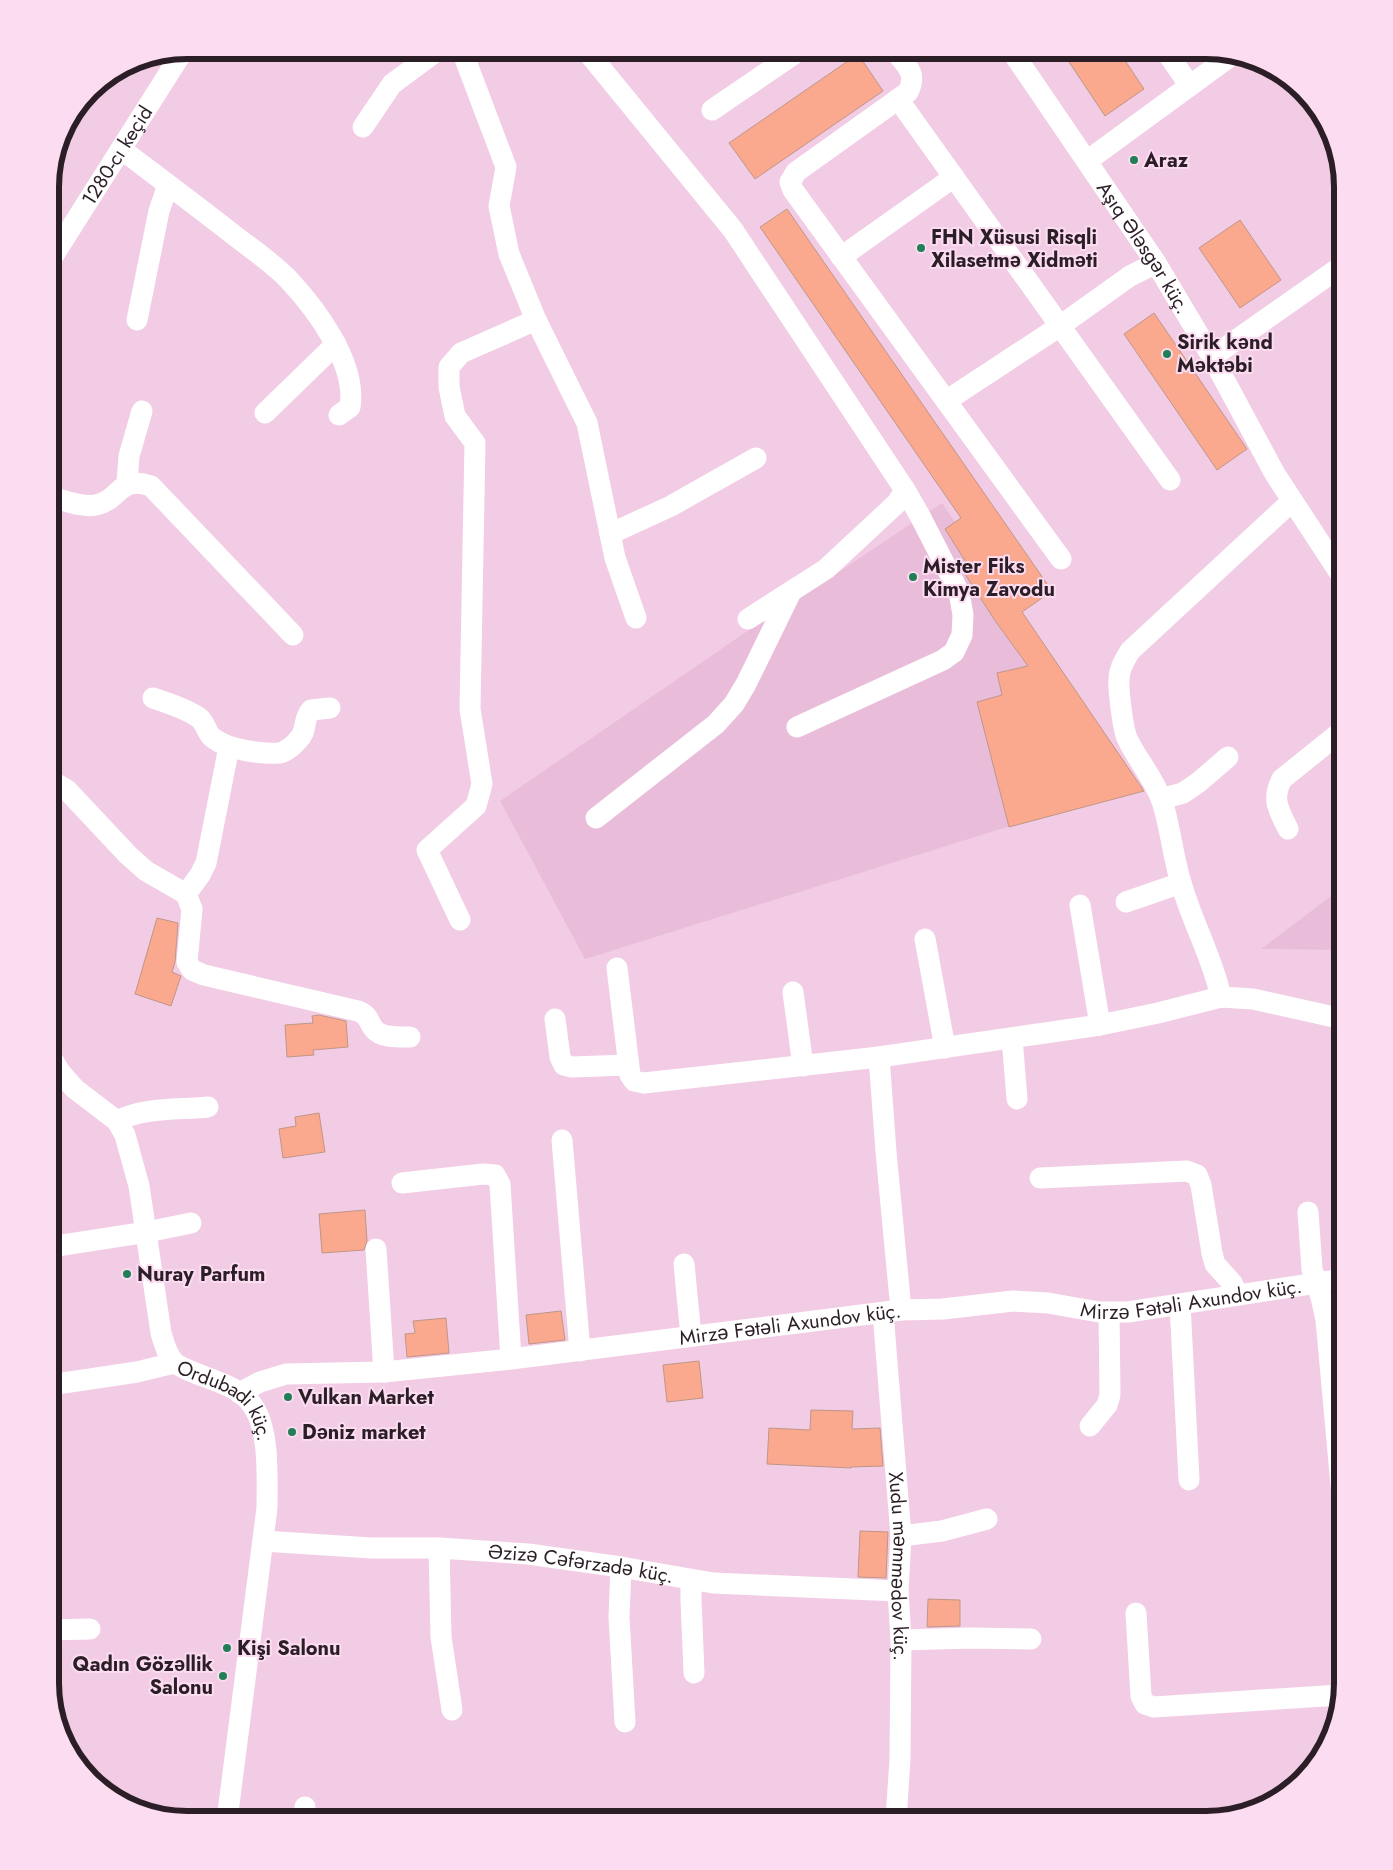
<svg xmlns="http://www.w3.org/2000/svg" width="1393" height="1870" font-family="Jost,sans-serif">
<rect width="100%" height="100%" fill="#f2cce5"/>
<path fill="#e9bdda" d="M942,503l193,284 -550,172 -85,-158 262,-180 12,6 26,-29z
M1343,887v63l-82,-1z"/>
<path fill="#faa98e" stroke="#bf9689" d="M1061,50h57l26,39 -39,27z
M858,54l25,37 -128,88 -26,-36z
M787,209l265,382 -30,21 122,179 -135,36 -32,-125 25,-7 -5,-22 31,-7 -32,-44 -33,-51 6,-4 -24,-38 16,-11 -201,-291z
M1240,220l41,60 -41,28 -41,-60z
M1154,313l93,136 -30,21 -93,-136z
M157,918l21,5 -3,39 -3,10 9,4 -10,30 -36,-12z
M319,1015l27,6 2,26 -35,3 1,5 -27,2 -2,-32 28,-2 -1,-7z
M319,1113l6,39 -42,6 -4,-29 17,-3 -1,-9z
M365,1210l2,31 -3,9 -42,3 -3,-39z
M561,1311l4,29 -36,4 -3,-29z
M446,1318l3,35 -42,4 -2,-23 10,-1 -2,-12z
M699,1361l4,37 -36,4 -4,-37z
M811,1410l42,1 -1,18 28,-1 3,38 -32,1v1l-84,-4 2,-36 41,2z
M860,1531l28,1 -2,46 -28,-1z
M928,1599l32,1v26l-33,1z"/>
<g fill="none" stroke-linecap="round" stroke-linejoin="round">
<g stroke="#fff" stroke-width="21">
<path d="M465,50l-1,6 42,111 -7,39 10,48 27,66 51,103 28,135 21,60"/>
<path d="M586,50l147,180 172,260 15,26 39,76 4,23 -1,20 -8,17 -11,8 -146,67"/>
<path d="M894,50c12,15 24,23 14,42l-112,80 -6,10 3,8 268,369"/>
<path id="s1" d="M1011,50l145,213 56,94 63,117 68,104"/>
<path d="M1165,50l25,36"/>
<path d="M898,99l272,381"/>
<path d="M712,110l88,-60"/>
<path d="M363,127l29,-43 46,-34"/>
<path d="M121,149c37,28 73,55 109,83 20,16 42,30 59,48 28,30 68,84 61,127l-11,8"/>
<path d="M1087,161l145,-106"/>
<path d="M841,257l113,-80"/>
<path id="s2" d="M50,261l133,-210"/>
<path d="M137,320l22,-109 9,-26"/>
<path d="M1212,357l131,-92"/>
<path d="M946,401l114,-75 70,-50 26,-13"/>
<path d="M265,413l71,-69"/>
<path d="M127,483l2,-27 13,-45"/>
<path d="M50,497c14,3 33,11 46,8 26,-6 22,-30 55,-19l142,149"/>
<path d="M610,534l61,-28 85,-48"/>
<path d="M748,619l78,-50 71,-66 8,-13"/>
<path d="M153,698c15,5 32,10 45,19 8,5 8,16 15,21 15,12 48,16 66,15 7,-1 15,-8 19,-13 10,-9 4,-20 13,-30l19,-2"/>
<path d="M50,780l17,10 61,65 18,16 40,23 6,15 -5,53 5,8 12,5 154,36c12,5 9,9 16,18 7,9 25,8 36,8"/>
<path d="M1161,799l22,-6 16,-11 29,-25"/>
<path d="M596,818l120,-94 18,-20 12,-20 45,-92"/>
<path d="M1288,829c-9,-19 -17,-29 -6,-50l61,-49"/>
<path d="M186,894l14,-19 6,-12 23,-116"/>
<path d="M1126,902l55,-19"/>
<path d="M1080,905l20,120"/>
<path d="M460,920l-33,-70 49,-44 6,-22 -12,-75 5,-266 -20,-27 -6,-29v-20l12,-14 75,-33"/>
<path d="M925,939l20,109"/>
<path d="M617,968l13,107 4,6 10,2 235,-26 145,-21 76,-11 58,-12 63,-16 32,2 90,20"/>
<path d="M793,992l10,74"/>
<path d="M1221,997c-8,-38 -28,-73 -39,-111 -9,-27 -11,-57 -20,-85 -8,-23 -25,-41 -35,-63 -4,-9 -9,-49 -8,-59 0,-11 6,-19 11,-28l162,-150"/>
<path d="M555,1019l5,38 4,8 8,2 56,-2"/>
<path d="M1012,1038l5,61"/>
<path id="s3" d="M50,1055l10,17 15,17 42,32 8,14 14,51 22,147c3,9 5,20 12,28 3,4 9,6 13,8 22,11 52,15 67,37 17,25 14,73 14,102l-40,312"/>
<path d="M879,1057l7,95 15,158"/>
<path d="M117,1121c26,-14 62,-11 91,-14"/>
<path d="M562,1140l18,211"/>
<path d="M1040,1178l147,-7 10,4 4,10 11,68 3,11 17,19 6,12"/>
<path d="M402,1183l81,-9 12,1 5,9 11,175"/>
<path d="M1308,1212l4,57 9,28 5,23 17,187"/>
<path d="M50,1247l97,-15 44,-9"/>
<path d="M376,1249l8,123"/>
<path d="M684,1264l7,72"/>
<path d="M1180,1304l9,176"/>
<path id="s4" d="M883,1313l18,223 -3,55 3,49 -1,119 -4,61"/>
<path d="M50,1385l87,-13 37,-9"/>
<path id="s5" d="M239,1393l21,-11 26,-8 98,-2 127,-13 390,-49 42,-1 70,-8 35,2 51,9h29l215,-33"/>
<path d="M1090,1426l17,-21 3,-10 -1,-82"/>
<path d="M901,1536l41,-5 45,-12"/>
<path id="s6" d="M263,1541l108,7h68l89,6 93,13 92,16 185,8"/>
<path d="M439,1548l2,89 11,73"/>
<path d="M621,1567l-2,50 6,105"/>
<path d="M691,1580v20l3,73"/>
<path d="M1136,1613l5,83 4,8 9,3 186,-12"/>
<path d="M50,1630l40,-1"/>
<path d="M901,1640l71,-2 59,1"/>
<path d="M1342,1686l1,-119"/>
<path d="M305,1820v-13"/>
</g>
</g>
<g fill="#217e55" stroke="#fbdcf0" stroke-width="2">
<circle cx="1134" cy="160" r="5"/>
<circle cx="921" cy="248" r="5"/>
<circle cx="1167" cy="354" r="5"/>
<circle cx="913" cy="577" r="5"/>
<circle cx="127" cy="1274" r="5"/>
<circle cx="288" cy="1397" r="5"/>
<circle cx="292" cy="1432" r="5"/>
<circle cx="227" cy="1648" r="5"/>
<circle cx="223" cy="1676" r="5"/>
</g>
<g text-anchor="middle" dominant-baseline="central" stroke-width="4" stroke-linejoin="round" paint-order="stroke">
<g font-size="20" fill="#2c1e27" stroke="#fbdcf0">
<text stroke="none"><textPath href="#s2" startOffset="125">1280-cı keçid</textPath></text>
<text stroke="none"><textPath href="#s1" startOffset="238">Aşıq Ələsgər küç.</textPath></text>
<text stroke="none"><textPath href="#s5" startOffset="962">Mirzə Fətəli Axundov küç.</textPath></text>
<text stroke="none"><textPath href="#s5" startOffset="558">Mirzə Fətəli Axundov küç.</textPath></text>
<text stroke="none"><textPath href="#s3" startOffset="412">Ordubadi küç.</textPath></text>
<text stroke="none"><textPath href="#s6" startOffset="319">Əzizə Cəfərzadə küç.</textPath></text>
<text stroke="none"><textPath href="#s4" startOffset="254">Xudu məmmədov küç.</textPath></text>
</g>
<g font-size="20" font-weight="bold" fill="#2c1e27" stroke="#fbdcf0" text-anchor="start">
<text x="1144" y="160">Araz</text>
<text x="931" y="237">FHN Xüsusi Risqli<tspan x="931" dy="23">Xilasetmə Xidməti</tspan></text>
<text x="1177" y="342">Sirik kənd<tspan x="1177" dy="23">Məktəbi</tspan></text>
<text x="923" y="566">Mister Fiks<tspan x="923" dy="23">Kimya Zavodu</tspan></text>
<text x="137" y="1274">Nuray Parfum</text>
<text x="298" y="1397">Vulkan Market</text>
<text x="302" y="1432">Dəniz market</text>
<text x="237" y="1648">Kişi Salonu</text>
<text x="213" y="1664" text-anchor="end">Qadın Gözəllik<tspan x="213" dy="23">Salonu</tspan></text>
</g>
</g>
<path d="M0 0H1393V1870H0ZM187 59H1206A128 128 0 0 1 1334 187V1683A128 128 0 0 1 1206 1811H187A128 128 0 0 1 59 1683V187A128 128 0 0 1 187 59Z" fill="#fbdcf0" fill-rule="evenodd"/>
<path fill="none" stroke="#2c1e27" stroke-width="6" d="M187 59H1206A128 128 0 0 1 1334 187V1683A128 128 0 0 1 1206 1811H187A128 128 0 0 1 59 1683V187A128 128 0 0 1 187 59Z"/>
</svg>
